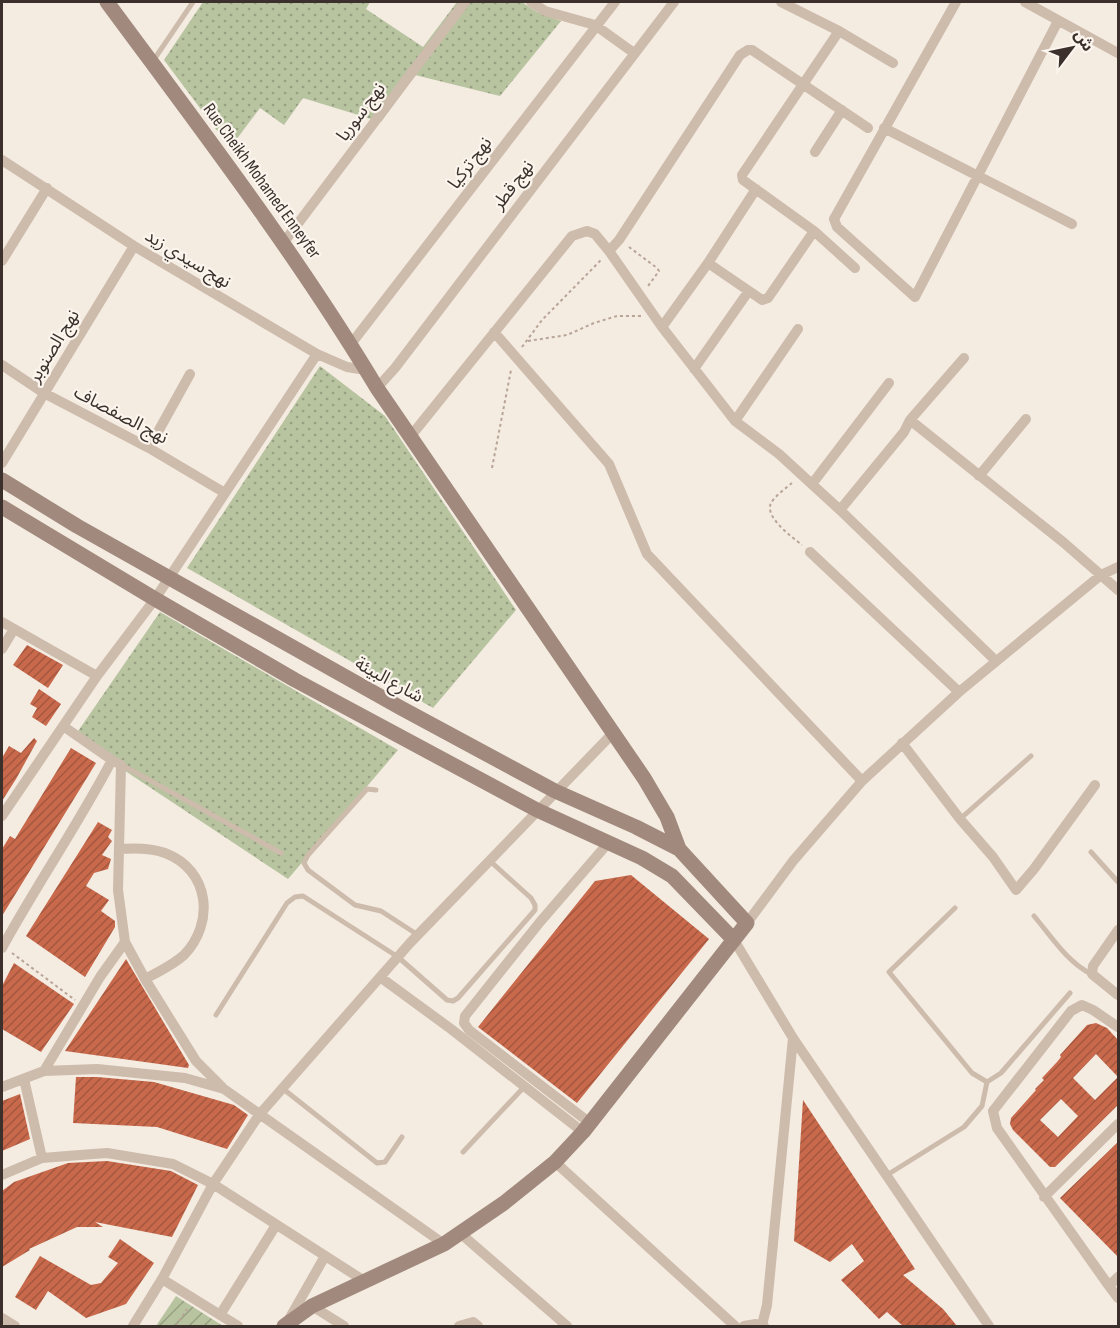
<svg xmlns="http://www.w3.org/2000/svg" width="1120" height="1328" font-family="'Sofia Sans Condensed','Noto Sans Arabic',sans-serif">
<defs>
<pattern id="grass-dots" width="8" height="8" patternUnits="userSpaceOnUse" patternTransform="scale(1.5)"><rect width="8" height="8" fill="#b8c4a0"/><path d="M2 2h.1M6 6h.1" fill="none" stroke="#97a083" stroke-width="1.8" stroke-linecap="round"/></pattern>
<pattern id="garden-furrows" width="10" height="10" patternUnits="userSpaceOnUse" patternTransform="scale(1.5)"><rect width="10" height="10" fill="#b8c4a0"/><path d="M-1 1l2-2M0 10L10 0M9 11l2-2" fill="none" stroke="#97a083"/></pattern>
<pattern id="building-hatch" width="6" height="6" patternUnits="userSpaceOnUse" patternTransform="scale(1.5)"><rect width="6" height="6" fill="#c8694b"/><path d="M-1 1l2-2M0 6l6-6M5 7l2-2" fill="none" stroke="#a4573f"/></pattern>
</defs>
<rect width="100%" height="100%" fill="#f4ebe1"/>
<path fill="url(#grass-dots)" d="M203,2h167l-4,7 57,38 34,-45h65l15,10 24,9 -61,75 -85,-21 -34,47 -78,-24 -19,27 -24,-17 -30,40 -66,-88z
M320,366l65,50 131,194 -83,98 -246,-140z
M160,612l238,138 -110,129 -214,-142z"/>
<path fill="url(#garden-furrows)" d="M176,1296l47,30h-67z"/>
<path fill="url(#building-hatch)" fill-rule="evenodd" d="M27,645l36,20 -15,23 -35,-23z
M39,689l22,15 -15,22 -14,-9 5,-9 -7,-4z
M34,738l3,3 -21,38 -14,22v-43l7,-12 12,7z
M71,748l25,15 -94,153v-67l8,-13 5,3z
M98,822l14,8 -4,7 4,4 -10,14 9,4 -3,10 -14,4 -8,13 23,14 -8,11 14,10v6l-30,50 -59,-41z
M631,875l78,64 -132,164 -99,-76 117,-146z
M126,959l63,106 -1,3 -123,-17z
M14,963l60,41 -33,48 -39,-23v-43z
M1096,1023l11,5 12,13v63l-64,63h-5l-37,-37 -3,-6 1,-6 25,-28 -1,-1 9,-9 -2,-2 15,-16 4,-5 -1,-2 27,-30zM1096,1054l22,23 -23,23 -22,-22zM1061,1099l17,17 -20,21 -18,-17z
M76,1077h21l57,5 80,23 14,10 -21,34 -70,-22 -84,-4z
M20,1094l10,45 -28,12v-50z
M803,1100l112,169 -12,6 40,34 14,17h-54l-16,-14 -8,7 -38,-39 23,-19 -12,-17 -22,18 -36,-21z
M1119,1141v117l-59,-60z
M107,1161l64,10 27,14 -26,52 -77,-15 8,5h-26l-48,22 1,1 -28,17v-76l12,-9 54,-19z
M120,1239l34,24 -28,41 -40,14 -38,-27 -12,19 -21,-13 25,-41 51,29 10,-2 17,-20 -10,-6z"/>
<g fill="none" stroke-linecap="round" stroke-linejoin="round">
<path stroke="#b9a596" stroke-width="2" stroke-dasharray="3 3" stroke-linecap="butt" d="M629,247l28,21 2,3 -11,15
M528,341l39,-6 27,-12 23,-7h24
M522,347l20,-27 59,-60
M492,468l19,-98
M792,483c-6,5 -17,13 -21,20 -7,14 21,34 31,42
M12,953l63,47
M176,1326l11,-17"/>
<path stroke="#cdbbac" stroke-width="5" d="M153,61l40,-59
M122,765l159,88
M376,790l-9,-1 -59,66 -4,8 4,7 47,35 26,6 37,24
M960,819l71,-63
M1091,852l27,30
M955,908l-66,64 83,101 15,9 14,-9 69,-80
M1034,916c17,20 33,46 57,58
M216,1015l71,-112 8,-6 8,-1 95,61 49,43 6,1 5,-3 77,-88v-5l-4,-7 -41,-37
M282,1088l95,75 8,-1 17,-25
M463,1152l62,-66
M887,1175l77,-48 18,-21 5,-24"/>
<path stroke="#cdbbac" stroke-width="10" d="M531,2l14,9 50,14 39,28
M781,2l58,29
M956,2l-122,217 3,8 78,70 143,-276
M1025,2l93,51
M884,128l188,96
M815,152l27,-42
M2,160l132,86 183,108 30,13 19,3
M814,231l41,37
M284,242l181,-240
M609,251l10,-11 121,-185 8,-5h4l116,78
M2,261l45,-73
M708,263l54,37 6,-2 46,-67 -71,-51 -1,-5 97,-144 54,32
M662,327l46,-64 48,-74
M494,332l115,132 38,90 215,227
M351,344l264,-342
M2,365l42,28 105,55 76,45
M694,369l54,-77
M377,388l18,-20 279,-366
M910,420l54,-62
M735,421l63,-92
M410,437l162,-201 15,-5 8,3 14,17 53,76 73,94 44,33 61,56 156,151
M149,448l41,-74
M2,463l132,-217
M979,476l47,-57
M812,484l77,-101
M840,510l64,-78 6,-12 153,122 55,48
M810,552l149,140
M2,622l95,54
M2,649l12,-20
M902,743l58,76 33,38 23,33 18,-21 61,-84
M112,760l9,5 -3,125 7,52 20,37 51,82 26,26
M2,816l95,-140 58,-77 162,-245
M120,849c15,-1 31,-1 45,4 45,17 50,70 19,102 -11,10 -26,17 -39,24
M747,923l46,-62 69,-80 97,-89 142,-117 17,-8
M1118,930l-25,36 -1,8 26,21
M734,940l59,98 196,288
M2,948c35,-64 76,-123 110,-188l-49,-34
M380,977l71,52 132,103
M44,1071l56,-94 25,-35
M24,1079l18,79
M2,1087l42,-16 53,-2 88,9 39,11 220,155
M590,1123l-121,-93 -5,-7 1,-7 75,-94 69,-80
M555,1162l180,164
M2,1175l40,-17 38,-3 27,-2 66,11 40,20 153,98
M1044,1197l74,-73
M460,1233l107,93
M1118,1277l-9,9 9,12
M162,1279l76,47
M1109,1286l-112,-158 -4,-17 78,-100 11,-6 11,5 25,17
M312,1306l32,20
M220,1315l56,-90
M2,1318l13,8
M288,1321l37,-65
M762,1325l5,-20 26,-267
M133,1326l29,-47 51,-95 46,-69 151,-172 204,-211
M459,1326l14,-4 5,4
M744,1326l12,-2 8,2"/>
<path stroke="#a18a7d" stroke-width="15" d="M107,2c93,126 189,251 270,386l267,390 23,39 12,32
M2,480l75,46 324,182 154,83 81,36 43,22 68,74 -164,209 -28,30 -51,41 -60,41 -132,62 -28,20
M2,507l153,92 140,81 242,130 105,48 30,18 62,64"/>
</g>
<g text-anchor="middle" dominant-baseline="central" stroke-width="4.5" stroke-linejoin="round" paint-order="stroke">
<g font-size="18" fill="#3b302b" stroke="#fbf5ee">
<text transform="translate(361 112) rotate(-53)">نهج سوريا</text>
<text transform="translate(470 163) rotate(-53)">نهج تركيا</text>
<text transform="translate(262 181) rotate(54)">Rue Cheikh Mohamed Enneyfer</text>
<text transform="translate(513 185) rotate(-53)">نهج قطر</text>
<text transform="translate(188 259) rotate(31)">نهج سيدي زيد</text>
<text transform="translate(54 346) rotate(-59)">نهج الصنوبر</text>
<text transform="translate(121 415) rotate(28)">نهج الصفصاف</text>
<text transform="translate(389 680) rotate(29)">شارع البيئة</text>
</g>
</g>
<rect width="1120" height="1328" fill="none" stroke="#3b302b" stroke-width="6"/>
<g transform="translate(1072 48) rotate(58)" stroke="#fbf5ee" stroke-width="4.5" paint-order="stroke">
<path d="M0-4.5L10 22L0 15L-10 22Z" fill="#3b302b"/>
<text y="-9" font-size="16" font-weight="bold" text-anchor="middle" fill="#3b302b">ش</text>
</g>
</svg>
